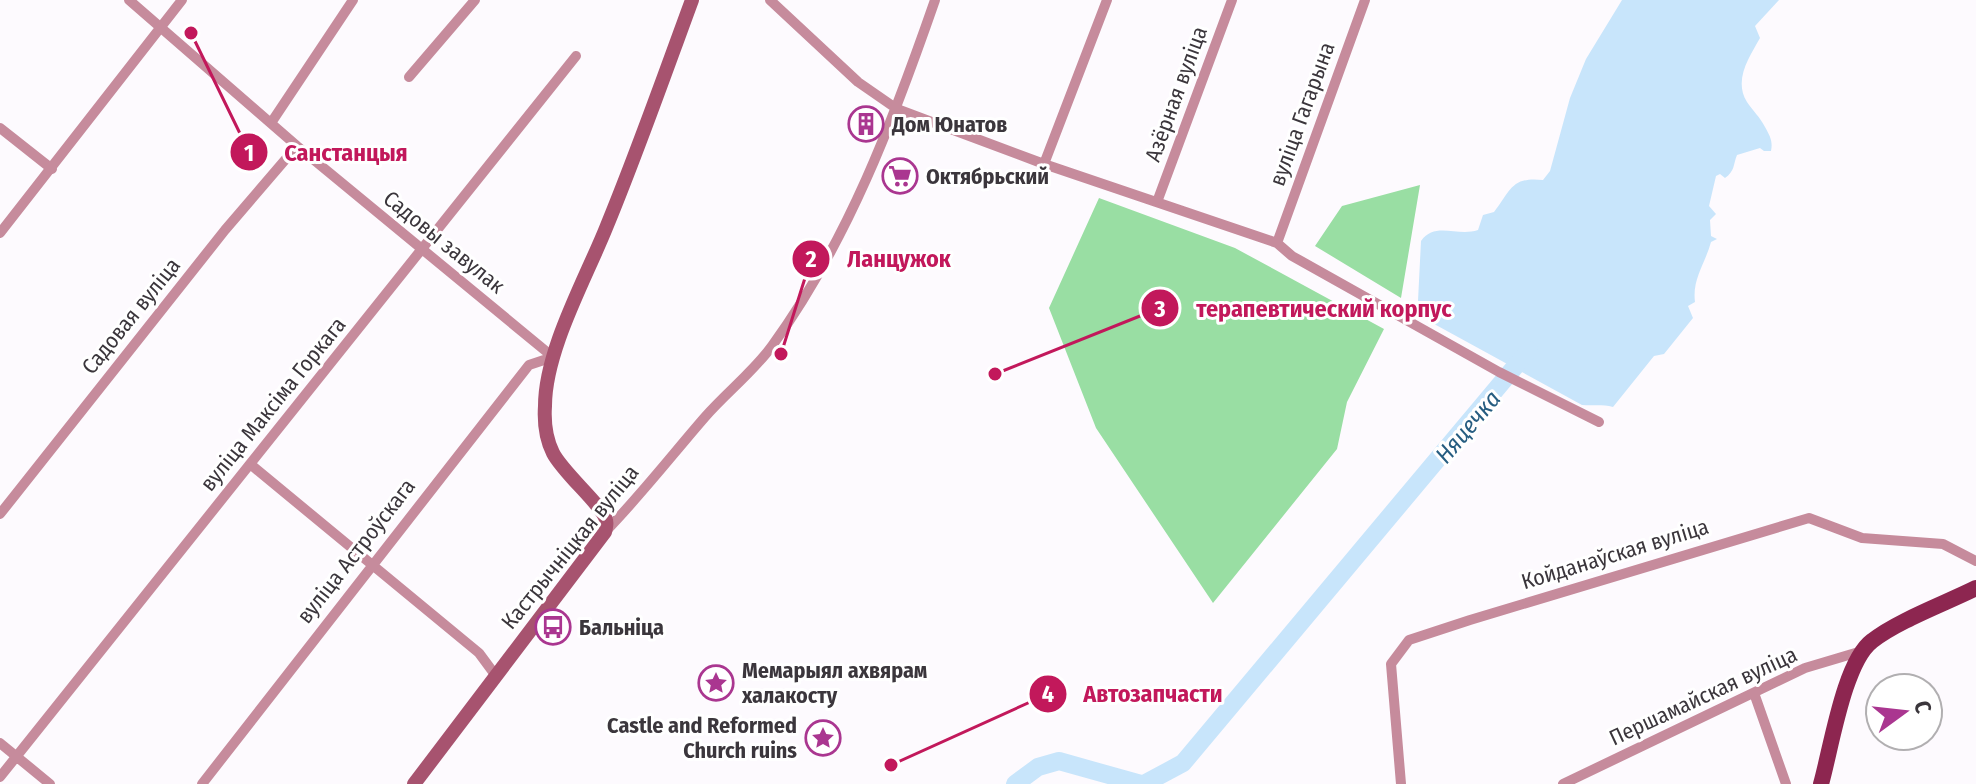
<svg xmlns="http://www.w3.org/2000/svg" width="1976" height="784" font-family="'Fira Sans Condensed',sans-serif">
<rect width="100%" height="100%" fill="#fdfafe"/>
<path fill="#99dea3" d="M1420,185l-19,113 -86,-52 27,-40z
M1099,198l136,50 149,81 -37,73 -10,47 -124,154 -117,-175 -47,-120z"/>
<path fill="#c8e5fb" d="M1622,0h157l-24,26 5,12c-10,18 -27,42 -13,64 6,9 13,15 18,25 5,9 8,14 6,24h-7l-4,-3 -23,7c-4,10 -2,16 -12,23l-5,-4 -4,2 -7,30 7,8 -6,6 1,16 6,3 -6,3c-6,22 -19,37 -16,60l-7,4 5,12 -29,36 -10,2 -41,51c-11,-3 -20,-1 -31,-2l-146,-80 -13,-13 -5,-11 3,-60c14,-20 36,-4 57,-11l5,-15 11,-3c16,-20 17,-36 49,-32l7,-9 20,-73 16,-39z"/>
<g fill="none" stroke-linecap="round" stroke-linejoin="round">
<path stroke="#c8e5fb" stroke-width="18" d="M1015,784l23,-17 21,-6 82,23
M1144,784l39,-21 346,-413"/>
<path stroke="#c68b9c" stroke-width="10" d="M129,0l168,146 256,211
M770,0l88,82 39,27 147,55 233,79 15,13 207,116 100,50
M409,77l66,-77
M271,123l82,-123
M0,128l52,41
M1044,164l63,-164
M1157,202l75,-202
M0,233l182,-233
M1277,243l88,-243
M250,464l229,189 17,23
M0,514l225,-284 72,-84
M605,532c36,-37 67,-77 100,-115 22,-25 48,-45 67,-71 76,-105 121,-225 163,-346
M1754,693l32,91
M0,743l50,41
M0,777l576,-721
M202,784l327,-419 24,-8
M1401,784l-10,-120 18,-24 61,-20 339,-102 53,20 81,6 33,17
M1563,784l242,-116 57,-17"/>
<path stroke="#a7536f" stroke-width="14" d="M414,784l191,-252c1,-3 2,-10 1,-12 -3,-14 -43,-47 -53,-67 -7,-14 -9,-32 -8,-47 0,-55 40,-126 61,-178 31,-75 58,-152 86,-228"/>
<path stroke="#8d2650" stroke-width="16" d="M1821,784c10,-35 23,-122 51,-143 25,-20 74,-38 104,-53"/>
</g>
<defs>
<symbol id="building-ring" viewBox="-11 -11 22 22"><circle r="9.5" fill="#fff" stroke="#aa3690" stroke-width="1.5"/><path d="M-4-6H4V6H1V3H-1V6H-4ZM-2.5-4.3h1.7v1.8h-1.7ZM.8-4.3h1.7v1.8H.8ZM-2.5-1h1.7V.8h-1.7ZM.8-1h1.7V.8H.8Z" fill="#aa3690"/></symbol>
<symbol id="supermarket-ring" viewBox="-11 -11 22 22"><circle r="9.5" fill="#fff" stroke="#aa3690" stroke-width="1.5"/><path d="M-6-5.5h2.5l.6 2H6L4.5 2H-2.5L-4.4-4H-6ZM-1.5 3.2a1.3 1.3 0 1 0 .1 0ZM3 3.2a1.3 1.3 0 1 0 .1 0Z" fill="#aa3690"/></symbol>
<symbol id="bus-ring" viewBox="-11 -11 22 22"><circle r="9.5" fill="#fff" stroke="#aa3690" stroke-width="1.5"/><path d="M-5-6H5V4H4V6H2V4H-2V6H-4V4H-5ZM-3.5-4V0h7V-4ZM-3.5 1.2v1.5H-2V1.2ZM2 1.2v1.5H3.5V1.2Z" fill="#aa3690"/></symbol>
<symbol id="sight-ring" viewBox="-11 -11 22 22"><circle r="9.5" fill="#fff" stroke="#aa3690" stroke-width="1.5"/><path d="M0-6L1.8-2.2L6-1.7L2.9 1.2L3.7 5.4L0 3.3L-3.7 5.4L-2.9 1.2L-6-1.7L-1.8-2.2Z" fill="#aa3690"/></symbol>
</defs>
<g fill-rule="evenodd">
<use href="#building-ring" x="846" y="104" width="40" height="40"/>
<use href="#supermarket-ring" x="880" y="156" width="40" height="40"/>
<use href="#bus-ring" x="533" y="607" width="40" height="40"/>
<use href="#sight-ring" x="696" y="663" width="40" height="40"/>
<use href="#sight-ring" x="803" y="718" width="40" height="40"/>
</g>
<g text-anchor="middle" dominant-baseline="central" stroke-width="6" stroke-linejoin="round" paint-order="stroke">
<g font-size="22" fill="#3b363c" stroke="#fff">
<text transform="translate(1176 94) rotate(-70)">Азёрная вуліца</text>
<text transform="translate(1302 114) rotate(-70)">вуліца Гагарына</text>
<text transform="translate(444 242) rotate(39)">Садовы завулак</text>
<text transform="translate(131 316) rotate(-51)">Садовая вуліца</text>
<text transform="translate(273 404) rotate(-51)">вуліца Максіма Горкага</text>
<text transform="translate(570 547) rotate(-51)">Кастрычніцкая вуліца</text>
<text transform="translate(356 551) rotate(-52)">вуліца Астроўскага</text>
<text transform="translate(1615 554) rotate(-17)">Койданаўская вуліца</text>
<text transform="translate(1703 696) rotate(-25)">Першамайская вуліца</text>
</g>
<g font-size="22" font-weight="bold" fill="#3b363c" stroke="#fff" text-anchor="start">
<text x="892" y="124">Дом Юнатов</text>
<text x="926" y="176">Октябрьский</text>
<text x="579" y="627">Бальніца</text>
<text x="742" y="670">Мемарыял ахвярам<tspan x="742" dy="25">халакосту</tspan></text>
<text x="797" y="725" text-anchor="end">Castle and Reformed<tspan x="797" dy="25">Church ruins</tspan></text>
</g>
<g font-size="24" font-style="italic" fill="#265d81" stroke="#fff">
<text transform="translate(1468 427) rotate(-50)">Няцечка</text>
</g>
</g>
<path fill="none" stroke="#c2185b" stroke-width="3" d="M191 33L249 152M781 354L811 259M995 374L1160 308M891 765L1048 694"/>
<g fill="#c2185b" stroke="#fff" stroke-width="3">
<circle cx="191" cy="33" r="8"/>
<circle cx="781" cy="354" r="8"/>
<circle cx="995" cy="374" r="8"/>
<circle cx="891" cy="765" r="8"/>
<circle cx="249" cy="152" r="20"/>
<circle cx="811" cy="259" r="20"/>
<circle cx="1160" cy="308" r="20"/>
<circle cx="1048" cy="694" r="20"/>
</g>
<g font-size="24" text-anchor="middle" font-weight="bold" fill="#fff">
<text x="249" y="161">1</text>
<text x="811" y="267">2</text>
<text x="1160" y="317">3</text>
<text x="1048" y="702">4</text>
</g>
<g font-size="24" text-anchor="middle" font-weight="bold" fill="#c2185b" stroke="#fff" stroke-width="6" stroke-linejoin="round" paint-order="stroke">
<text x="346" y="161">Санстанцыя</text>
<text x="899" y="267">Ланцужок</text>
<text x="1324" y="317">терапевтический корпус</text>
<text x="1153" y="702">Автозапчасти</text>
</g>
<g transform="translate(1904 712) rotate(75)"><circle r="38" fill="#ffffff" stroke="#b1afb1" stroke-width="2"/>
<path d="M0-6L14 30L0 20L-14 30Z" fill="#aa3690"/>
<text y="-12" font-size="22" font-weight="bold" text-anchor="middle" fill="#3b363c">С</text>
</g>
</svg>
